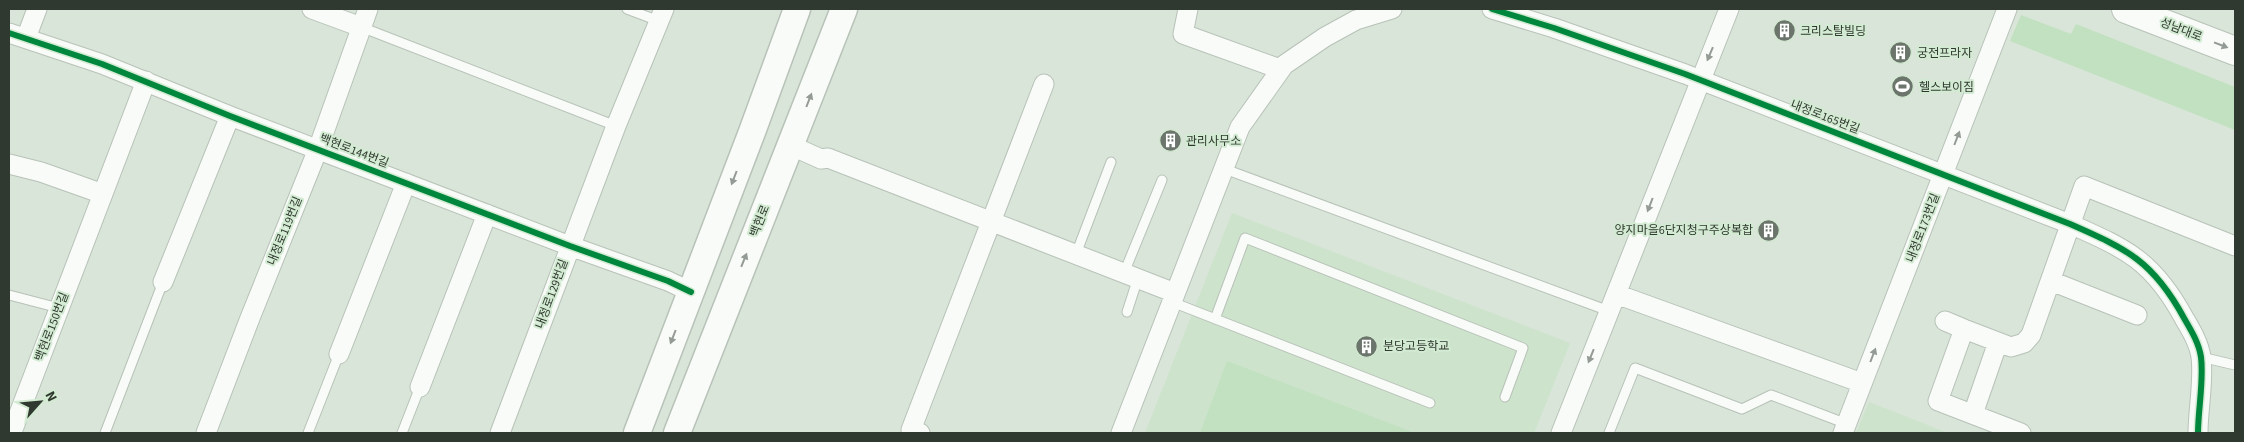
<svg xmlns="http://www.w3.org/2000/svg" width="2244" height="442" font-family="'Source Sans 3','Noto Sans KR',sans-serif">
<rect width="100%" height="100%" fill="#d8e5d8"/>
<path fill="#cde3cc" d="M1232,213l338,130 -36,90h-389z
M1869,402l79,31h-92z"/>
<path fill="#c1e1c0" d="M2021,15l50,19 5,-10 159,63v43l-225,-89z
M1227,361l188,72h-215z"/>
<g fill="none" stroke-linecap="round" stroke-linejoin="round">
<defs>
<path id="lane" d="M627,9l32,12
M361,27l255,99
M1222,168l387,143
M1076,254l35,-92
M1124,273l38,-93
M9,295l50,13
M1172,302l258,101
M1127,312l11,-34
M1215,319l30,-81 278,110 -18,49
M2201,357l34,8
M105,433l58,-151
M308,433l31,-79
M402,433l18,-46
M1609,433l26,-65 107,41 29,-14 76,29"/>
<path id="street" d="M312,9l49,18
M1188,9l-5,25 97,35
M1492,9l62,19 131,46 385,150c57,25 83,37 114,94 7,12 15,25 17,39 3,23 -3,53 -3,76
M9,33l93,31 128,52 340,130 98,35 23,11
M26,38l11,-29
M792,146l29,13 7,-1 347,135
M9,164l32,8 62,22
M2051,281l86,34
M163,282l67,-166
M1616,294l246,89
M1945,321l19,8
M339,354l67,-171
M420,387l67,-173
M1973,414l25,-72
M12,432l134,-351
M206,433l44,-115 68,-169 50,-140
M500,433l116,-307 48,-117
M920,433l-9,-3 133,-346
M1121,433l119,-306 44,-62 41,-28 31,-17 36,-11
M1561,433l168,-424
M1843,433l164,-424
M2021,433l-83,-32 26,-72 47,18 13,-4 7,-8 53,-149 151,60"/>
<path id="secondary" d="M637,433l115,-301 45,-123
M677,433l167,-424"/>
<path id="primary" d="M2126,9l109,42"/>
</defs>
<use href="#lane" stroke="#b8c2b8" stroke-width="11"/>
<use href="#street" stroke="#b8c2b8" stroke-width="21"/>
<use href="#secondary" stroke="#b8c2b8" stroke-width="29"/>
<use href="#primary" stroke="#b8c2b8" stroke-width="30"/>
<use href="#lane" stroke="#f9fbf9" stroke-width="9"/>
<use href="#street" stroke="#f9fbf9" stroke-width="19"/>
<use href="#secondary" stroke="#f9fbf9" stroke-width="26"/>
<use href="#primary" stroke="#f9fbf9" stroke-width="28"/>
<defs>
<path id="cycleway" d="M1492,9l62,19 131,46 385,150c57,25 83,37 114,94 7,12 15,25 17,39 3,23 -3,53 -3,76
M9,33l93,31 128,52 340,130 98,35 23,11"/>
</defs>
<use href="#cycleway" stroke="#d3ebd2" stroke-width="9"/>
<use href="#cycleway" stroke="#00873e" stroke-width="6"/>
</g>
<defs><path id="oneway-solid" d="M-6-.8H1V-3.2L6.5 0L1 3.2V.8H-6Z" transform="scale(1.25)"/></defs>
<g fill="#949a94">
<use href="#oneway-solid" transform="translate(2221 45) rotate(21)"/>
<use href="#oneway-solid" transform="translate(1710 54) rotate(113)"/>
<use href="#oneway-solid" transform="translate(809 100) rotate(-69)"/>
<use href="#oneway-solid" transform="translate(1957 138) rotate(-69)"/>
<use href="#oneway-solid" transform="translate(734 178) rotate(111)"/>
<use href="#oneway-solid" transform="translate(1650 205) rotate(111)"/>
<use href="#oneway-solid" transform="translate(744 260) rotate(-68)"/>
<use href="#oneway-solid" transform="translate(673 337) rotate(111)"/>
<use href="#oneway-solid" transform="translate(1873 355) rotate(-69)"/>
<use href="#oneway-solid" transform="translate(1591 356) rotate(112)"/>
</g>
<defs>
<symbol id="building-disc" viewBox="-11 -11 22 22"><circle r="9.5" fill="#6b756b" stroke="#d3ebd2"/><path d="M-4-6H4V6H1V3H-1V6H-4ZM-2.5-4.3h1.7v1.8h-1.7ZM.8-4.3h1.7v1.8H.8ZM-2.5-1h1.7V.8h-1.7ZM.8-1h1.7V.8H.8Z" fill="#fff"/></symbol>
<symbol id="stadium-disc" viewBox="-11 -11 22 22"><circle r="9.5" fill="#6b756b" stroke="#d3ebd2"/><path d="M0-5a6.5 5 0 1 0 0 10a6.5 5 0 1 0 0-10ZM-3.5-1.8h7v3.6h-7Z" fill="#fff"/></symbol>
</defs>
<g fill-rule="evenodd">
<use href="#building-disc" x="1772" y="18" width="25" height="25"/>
<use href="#building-disc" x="1888" y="40" width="25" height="25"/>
<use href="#stadium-disc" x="1890" y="74" width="25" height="25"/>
<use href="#building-disc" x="1158" y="128" width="25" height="25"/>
<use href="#building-disc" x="1756" y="218" width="25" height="25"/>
<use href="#building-disc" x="1354" y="334" width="25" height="25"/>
</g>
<g text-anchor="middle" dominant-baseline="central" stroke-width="4" stroke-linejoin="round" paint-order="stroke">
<g font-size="12" fill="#303930" stroke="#d3ebd2">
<text transform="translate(2181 30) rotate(21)">성남대로</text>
<text transform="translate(1825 117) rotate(21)">내정로165번길</text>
<text transform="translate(354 151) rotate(21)">백현로144번길</text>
<text transform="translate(760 221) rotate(-68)">백현로</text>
<text transform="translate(1923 228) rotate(-69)">내정로173번길</text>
<text transform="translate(285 231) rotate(-68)">내정로119번길</text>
<text transform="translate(552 294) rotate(-70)">내정로129번길</text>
<text transform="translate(52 327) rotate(-69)">백현로150번길</text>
</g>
<g font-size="12" fill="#303930" stroke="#d3ebd2" text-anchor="start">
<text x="1800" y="31">크리스탈빌딩</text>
<text x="1917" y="53">궁전프라자</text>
<text x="1919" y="87">헬스보이짐</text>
<text x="1186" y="141">관리사무소</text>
<text x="1753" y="230" text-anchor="end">양지마을6단지청구주상복합</text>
<text x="1383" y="346">분당고등학교</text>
</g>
</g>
<rect width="2244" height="442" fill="none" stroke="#303930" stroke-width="20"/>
<g transform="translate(40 402) rotate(63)" stroke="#d3ebd2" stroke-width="4" paint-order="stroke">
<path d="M0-4L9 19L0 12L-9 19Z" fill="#303930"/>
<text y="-8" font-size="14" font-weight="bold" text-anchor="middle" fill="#303930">N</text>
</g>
</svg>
